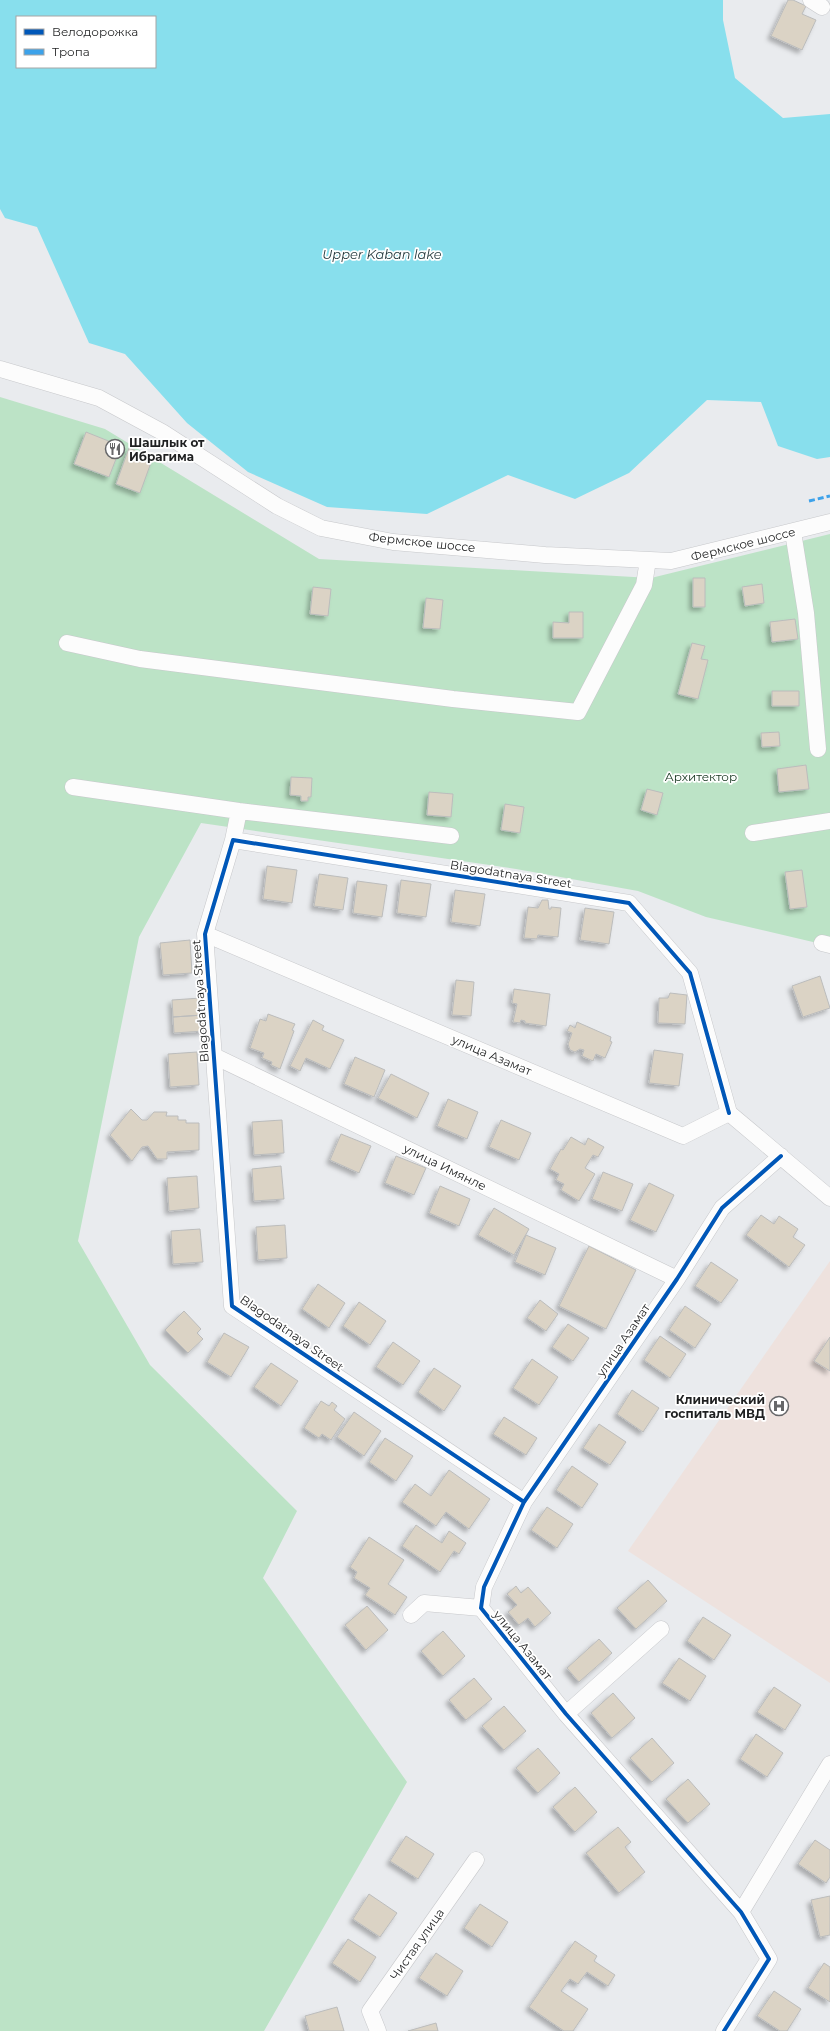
<svg xmlns="http://www.w3.org/2000/svg" width="830" height="2031" font-family="Montserrat,sans-serif">
<defs>
<filter id="shadow"><feDropShadow dx="-3.5" dy="3.5" stdDeviation="2" flood-color="#0004"/></filter>
</defs>
<rect width="100%" height="100%" fill="#e9ebee"/>
<path fill="#eee2de" d="M830,1261v422l-202,-132z"/>
<path fill="#bce3c6" d="M0,397l105,32 214,130 332,19 179,-44v412l-124,-29 -68,-26 -122,-22 -315,-46 -62,114 -61,304 72,124 147,146 -34,67 144,204 -143,249h-264z"/>
<path fill="#88dfed" fill-rule="evenodd" d="M0,0h723v20l12,58 48,40 47,-4v343l-13,2 -39,-13 -17,-44 -54,-2 -78,73 -54,26 -67,-24 -81,39 -100,-7 -79,-35 -61,-49 -62,-69 -36,-11 -52,-116 -32,-9 -5,-9zM17,17h138v50h-138z"/>
<path fill="#dbd3c5" stroke="#bbbcbc" filter="url(#shadow)" d="M788,0h5l13,6 -4,8 14,6 -14,30 -31,-14z
M86,432l35,14 -12,31 -35,-13z
M129,448l24,9 -13,36 -24,-9z
M693,578h12v29h-12z
M762,584l2,19 -19,3 -3,-19z
M313,587l18,2 -3,27 -18,-2z
M426,598l17,2 -3,29 -17,-1z
M569,612h14v26h-30v-16l16,1z
M795,619l3,20 -26,3 -2,-20z
M692,643l13,3 -4,13 7,1 -10,39 -20,-5z
M772,691h27v15h-27z
M779,732l1,14 -18,1 -1,-14z
M806,765l3,24 -30,3 -2,-23z
M291,777l21,1 -1,19h-3v4h-7v-5l-11,-1z
M647,789l16,4 -6,22 -16,-5z
M429,792l24,2 -2,23 -24,-2z
M505,804l19,3 -4,26 -19,-3z
M267,866l30,4 -5,33 -29,-4z
M802,870l5,37 -17,2 -5,-37z
M319,874l29,4 -5,32 -29,-4z
M401,880l30,4 -5,33 -29,-4z
M357,881l30,4 -5,32 -29,-4z
M455,890l30,4 -5,32 -29,-4z
M542,900h6l1,9h2v-2l10,1 -3,29 -20,-2 -1,4 -13,-1 4,-31 10,1z
M585,908l29,4 -5,32 -29,-4z
M190,940l2,33 -29,2 -3,-32z
M820,976l10,32 -27,9 -11,-31z
M456,980l18,2 -3,34 -19,-1z
M514,989l36,5 -4,32 -21,-3v-2l-4,-1 -1,3 -7,-1 4,-18 -5,-1z
M670,993l17,2 -2,29 -27,-1 1,-25h9z
M201,998l2,17 -30,2 -1,-17z
M268,1014l27,10 -3,6 2,1 -14,38 -9,-4 1,-3 -10,-4 2,-5 -14,-5 10,-29 6,2z
M203,1015l1,16 -30,2 -1,-16z
M313,1020l11,6 -2,4 22,10 -14,29 -24,-11 -6,13 -10,-5z
M577,1022l34,15 -1,4 2,1 -7,16 -9,-4 -3,7 -11,-5 2,-6 -4,-1 -5,3 -5,-2 -2,-6 4,-11 -5,-2 3,-6 5,3z
M654,1050l29,4 -4,32 -30,-3z
M197,1052l2,33 -29,2 -2,-33z
M355,1057l30,13 -11,27 -30,-13z
M391,1074l38,19 -12,25 -39,-20z
M448,1099l30,13 -11,27 -30,-13z
M131,1109l11,11h5l7,-8h13l-1,4h12v4h8v3h13v27l-32,2v7h-10l-9,-13 -6,1 -10,14 -22,-26z
M282,1120l2,33 -30,2 -2,-33z
M501,1120l30,13 -12,27 -30,-13z
M341,1134l30,12 -12,27 -29,-13z
M571,1137l14,8 3,-7 16,9 -6,10 -5,-2 -8,13 10,6 -16,27 -18,-11 3,-6 -8,-4 3,-6 -9,-5 11,-20 2,1z
M396,1156l30,12 -12,27 -29,-12z
M281,1166l3,33 -30,2 -2,-32z
M603,1172l30,12 -11,27 -30,-12z
M197,1176l2,32 -30,3 -2,-33z
M649,1183l25,12 -18,37 -26,-12z
M440,1186l30,13 -11,27 -30,-13z
M494,1208l35,21 -15,26 -36,-20z
M761,1215l13,9 5,-8 19,13 -5,8 12,8 -16,22 -43,-32z
M285,1225l2,33 -29,2 -2,-33z
M200,1229l3,33 -30,2 -2,-33z
M526,1235l30,13 -11,27 -30,-13z
M589,1246l47,24 -30,59 -47,-23z
M711,1262l27,18 -17,23 -26,-17z
M318,1284l27,19 -16,25 -27,-19z
M540,1300l18,14 -12,17 -19,-13z
M359,1302l27,19 -16,24 -27,-19z
M685,1306l26,18 -16,24 -26,-18z
M184,1311l17,18 -4,4 6,6 -15,14 -23,-23z
M568,1324l21,14 -16,23 -21,-14z
M224,1333l25,14 -18,30 -24,-15z
M660,1336l26,18 -16,24 -26,-18z
M830,1337v34l-16,-10z
M393,1342l27,19 -17,24 -27,-18z
M532,1359l26,18 -19,28 -26,-17z
M271,1363l27,18 -17,25 -27,-19z
M434,1368l27,18 -17,25 -26,-19z
M632,1390l27,18 -16,24 -26,-18z
M321,1401l8,5 3,-4 5,4 -3,4 11,9 -14,21 -9,-6 -3,4 -15,-10z
M354,1412l27,19 -17,25 -27,-19z
M504,1417l33,21 -11,17 -33,-21z
M599,1424l27,18 -16,23 -27,-17z
M385,1438l28,18 -17,25 -27,-19z
M572,1466l26,18 -16,24 -26,-18z
M449,1470l41,29 -21,30 -23,-17 -10,14 -34,-24 13,-18 16,12z
M547,1507l26,17 -16,24 -26,-18z
M416,1525l26,18 7,-12 17,12 -7,11 -5,-3 -14,21 -38,-26z
M369,1537l35,23 -16,24 19,13 -12,18 -30,-20 5,-7 -16,-10 3,-6 -7,-5z
M648,1580l19,21 -31,28 -19,-21z
M516,1586l5,7 7,-6 23,26 -16,14 -7,-9 -9,7 -11,-13 9,-7 -10,-11z
M367,1606l21,24 -22,20 -21,-25z
M703,1617l28,18 -17,25 -27,-19z
M443,1631l22,25 -22,20 -22,-25z
M599,1639l13,14 -33,29 -12,-14z
M679,1658l27,18 -16,25 -28,-18z
M474,1678l18,21 -26,21 -17,-20z
M774,1687l27,18 -16,25 -28,-18z
M613,1693l22,25 -23,20 -21,-25z
M504,1706l22,25 -22,19 -22,-24z
M756,1734l27,19 -16,24 -27,-18z
M652,1738l22,25 -22,19 -22,-24z
M538,1748l22,25 -22,20 -22,-25z
M688,1779l22,25 -22,19 -22,-24z
M575,1787l22,25 -22,20 -22,-25z
M618,1827l13,15 -6,5 20,25 -26,21 -33,-40z
M406,1836l28,18 -16,25 -28,-18z
M815,1840l15,10v27l-4,6 -28,-19z
M369,1894l28,19 -17,24 -27,-18z
M830,1896v39l-10,2 -9,-37z
M480,1904l28,18 -16,25 -28,-19z
M348,1939l28,18 -16,25 -28,-19z
M575,1941l22,15 -3,5 21,14 -7,11 -21,-14 -9,12 -8,-5 -9,12 27,18 -15,22h-9l-35,-24z
M436,1953l27,18 -16,25 -28,-18z
M824,1963l6,4v35l-22,-14z
M774,1991l27,18 -14,22h-7l-23,-15z
M337,2007l7,24h-35l-4,-15z
M436,2023l2,8h-30z"/>
<g fill="none" stroke-linecap="round" stroke-linejoin="round">
<defs>
<path id="minor" d="M811,0l11,7
M0,369l99,29 63,34 115,74 44,22 72,14 152,13 126,6 159,-39
M793,532l13,81 12,136
M67,643l73,16 313,40 125,13 66,-127 4,-25
M73,787l166,24 212,25
M753,833l77,-12
M233,840l6,-29
M205,934l478,202 46,-23 101,85
M822,943l8,2
M214,1056l463,223
M524,1502l-292,-196 -27,-372 28,-94 396,63 61,70 39,140
M411,1615l13,-12 57,5
M566,1714l95,-85
M741,1912l89,-148
M378,2031l-8,-20 106,-151
M724,2031l45,-72 -28,-47 -175,-198 -85,-106 3,-21 40,-85 153,-223 45,-71 59,-52"/>
</defs>
<use href="#minor" stroke="#c7c8cb" stroke-width="17"/>
<use href="#minor" stroke="#fcfcfc" stroke-width="16"/>
<path stroke="#3da2ea" stroke-width="3" stroke-dasharray="6 3" stroke-linecap="butt" d="M809,501l21,-5"/>
<defs>
<path id="cycleway" d="M524,1502l-292,-196 -27,-372 28,-94 396,63 61,70 39,140
M724,2031l45,-72 -28,-47 -175,-198 -85,-106 3,-21 40,-85 153,-223 45,-71 59,-52"/>
</defs>
<use href="#cycleway" stroke="#fff" stroke-width="6"/>
<use href="#cycleway" stroke="#0057b8" stroke-width="4"/>
</g>
<defs>
<symbol id="restaurant-ring" viewBox="-11 -11 22 22"><circle r="9.5" fill="#fff" stroke="#666769" stroke-width="1.5"/><path d="M-5-6h1v4h1v-4h1v4h1v-4h1v5L-1.5 .5V6h-2V.5L-5-1ZM5-6V6H3V1.5H1.5Q1.5-4 5-6Z" fill="#666769"/></symbol>
<symbol id="hospital-ring" viewBox="-11 -11 22 22"><circle r="9.5" fill="#fff" stroke="#666769" stroke-width="1.5"/><path d="M-5-5h3v3.5h4V-5h3V5h-3V1.5h-4V5h-3Z" fill="#666769"/></symbol>
</defs>
<g fill-rule="evenodd">
<use href="#restaurant-ring" x="104" y="438" width="22" height="22"/>
<use href="#hospital-ring" x="768" y="1395" width="22" height="22"/>
</g>
<g text-anchor="middle" dominant-baseline="central" stroke-width="3.5" stroke-linejoin="round" paint-order="stroke">
<g font-size="12" font-weight="bold" fill="#1f2021" stroke="#fff" text-anchor="start">
<text x="129" y="442">Шашлык от<tspan x="129" dy="14">Ибрагима</tspan></text>
<text x="765" y="1399" text-anchor="end">Клинический<tspan x="765" dy="14">госпиталь МВД</tspan></text>
</g>
<g font-size="12" fill="#1f2021" stroke="#fff">
<text transform="translate(422 542) rotate(6)">Фермское шоссе</text>
<text transform="translate(743 544) rotate(-14)">Фермское шоссе</text>
<text transform="translate(511 874) rotate(9)">Blagodatnaya Street</text>
<text transform="translate(200 1001) rotate(-94)">Blagodatnaya Street</text>
<text transform="translate(492 1055) rotate(23)">улица Азамат</text>
<text transform="translate(445 1167) rotate(26)">улица Имянле</text>
<text transform="translate(292 1333) rotate(35)">Blagodatnaya Street</text>
<text transform="translate(623 1340) rotate(-56)">улица Азамат</text>
<text transform="translate(523 1645) rotate(51)">улица Азамат</text>
<text transform="translate(417 1944) rotate(-55)">Чистая улица</text>
</g>
<g font-size="12" fill="#13331c" stroke="#fff">
<text x="701" y="776">Архитектор</text>
</g>
<g font-size="13" font-style="italic" fill="#1f3539" stroke="#fff">
<text x="382" y="254">Upper Kaban lake</text>
</g>
</g>
<rect x="16" y="16" width="140" height="52" fill="#ffffff" stroke="#a5a6a6"/>
<rect x="24" y="29" width="20" height="6" fill="#0057b8" stroke="#a5a6a6"/>
<text x="52" y="36" font-size="12" fill="#1f2021">Велодорожка</text>
<rect x="24" y="49" width="20" height="6" fill="#3da2ea" stroke="#a5a6a6"/>
<text x="52" y="56" font-size="12" fill="#1f2021">Тропа</text>
</svg>
